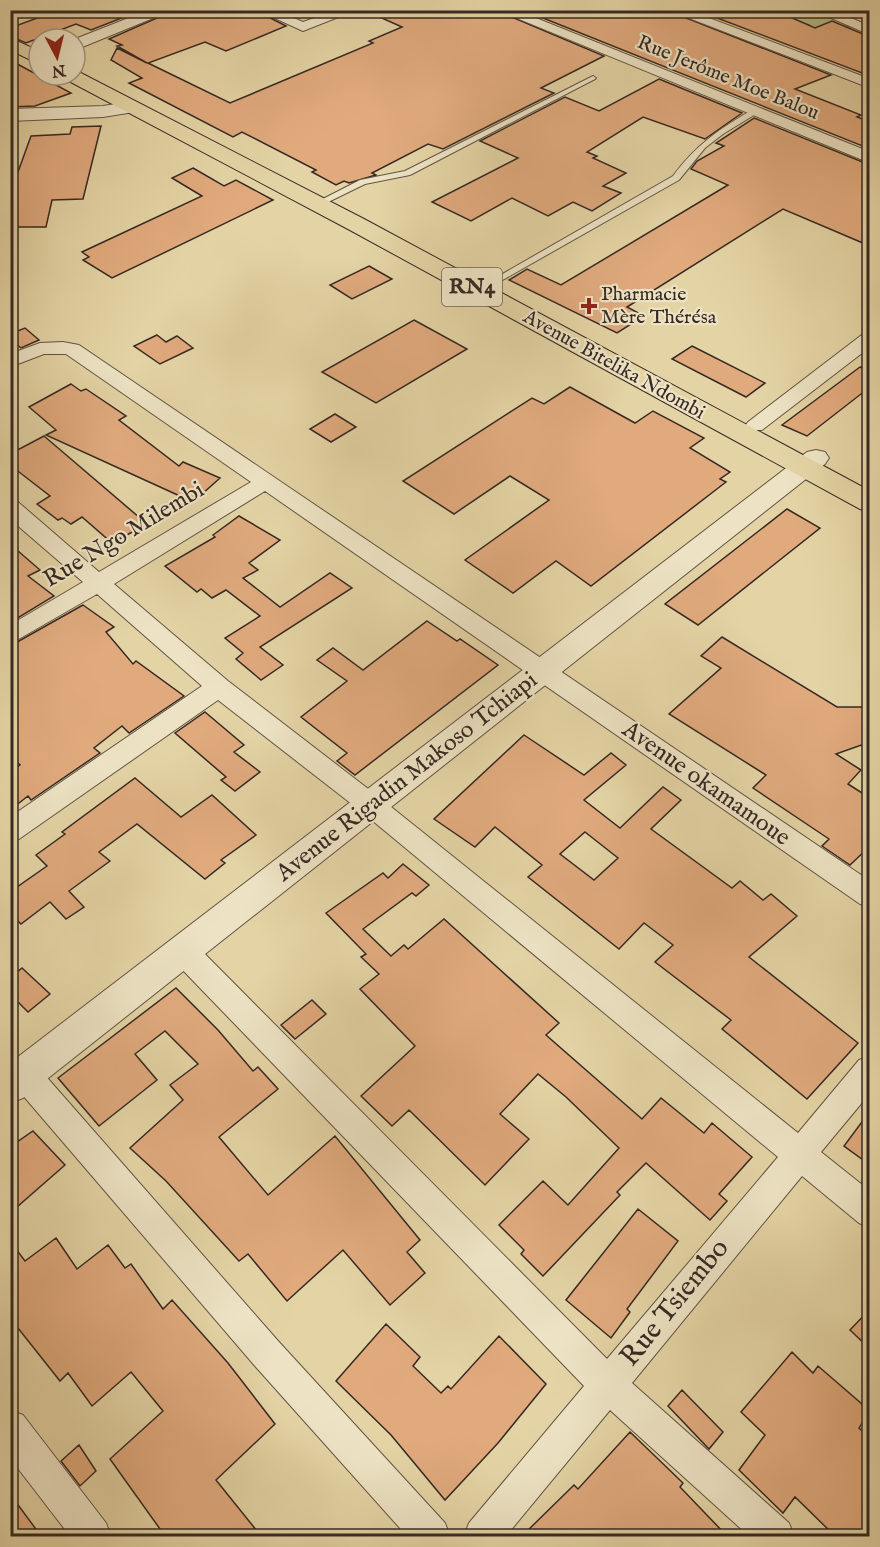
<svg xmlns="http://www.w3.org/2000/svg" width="880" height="1547" font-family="'IM FELL English',serif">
<rect width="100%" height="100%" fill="#e4d4a5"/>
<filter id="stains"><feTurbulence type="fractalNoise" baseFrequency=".00333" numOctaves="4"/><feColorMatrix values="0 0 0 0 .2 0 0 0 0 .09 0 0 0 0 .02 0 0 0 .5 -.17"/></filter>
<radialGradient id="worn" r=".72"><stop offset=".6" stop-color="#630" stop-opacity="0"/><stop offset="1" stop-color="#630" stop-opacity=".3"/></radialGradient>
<path fill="#b6bc85" stroke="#767254" stroke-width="1.5" d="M797,11h51l-11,4 15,12 -9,-1 -24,12 -10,-13 -27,-9z"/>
<path fill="#e0aa7d" stroke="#362924" stroke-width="1.5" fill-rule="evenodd" d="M45,10h97l-51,20 -15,-6 -50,19 -16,-7v-8l41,-15z
M175,10h80l31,16 -60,25 -21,-9 -57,21 82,40 143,-60 -4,-2 33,-14 -38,-17h131l109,46 -63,32 13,5 -111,56 -15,-5 -56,29 4,2 -27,8 -5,-2 -8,4 -24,-13 4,-2 -74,-38 -9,5 -104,-54 13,-5 -31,-18 6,-12 30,15 -30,-17 5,-1 -13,-6z
M523,10h143l165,65 -36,14 66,26 -4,2 13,5v27z
M696,10h78l41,18 17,-7 38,16v39z
M10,60l61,33 -36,13 -25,1z
M659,79l83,34 -37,26 -62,-22 -56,35 10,4 -4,2 33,15 -23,13 18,7 -29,18 -19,-9 -25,14 -36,-18 -41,23 -39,-19 86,-44 -38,-17 85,-44 34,14z
M754,118l116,47v81l-87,-37 -156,98 17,9 -27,17 -108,-53 18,-11 34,16 167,-100 -37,-16 6,-8 27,-15 -8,-3z
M101,126l-18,73 -31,1 -6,27h-36v-33l21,-58 39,-2 2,-7z
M193,168l31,18 12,-6 37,20 -161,78 -29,-18 6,-3 -7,-5 120,-56 -30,-18z
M369,266l23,13 -40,20 -22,-14z
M414,320l53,29 -91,54 -54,-31z
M25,328l14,12 -18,8 -11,-9v-5z
M157,335l9,7 11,-6 16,12 -33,16 -26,-18z
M692,346l73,37 -19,14 -74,-38z
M860,367l10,4v16l-63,49 -25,-11z
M71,384l10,7 5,-2 40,27 -7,4 60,46 4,-4 37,16 -27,24 -147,-67 10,-5 -27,-23z
M570,387l65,36 18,-12 51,27 -14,10 40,24 -10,7 6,3 -135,104 -35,-25 -43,32 -48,-33 84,-60 -39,-24 -56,38 -51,-33 129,-83 12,6z
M335,414l21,13 -25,15 -21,-13z
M44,436l103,88 -35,19 -30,-26 -11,7 -9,-6 -4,2 -21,-16 13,-8 -40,-31v-11z
M787,509l33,19 -122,97 -33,-21z
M239,516l41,24 -31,23 9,7 -15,8 37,29 50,-34 22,15 -92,59 23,18 -22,15 -25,-21 7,-6 -18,-15 35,-22 -34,-26 -14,8 -11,-9 -4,3 -32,-26 50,-29 -2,-2z
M10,544l30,26 -12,6 26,20 -43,26z
M83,605l31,22 -8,5 27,32 3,-3 48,35 -55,37 -7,-7 -28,22 6,5 -69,47 -3,-4 -18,14v-38l10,-7 -10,-10v-109z
M427,621l30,20 3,-2 38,26 -143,110 -18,-14 10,-8 -46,-36 46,-36 -30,-21 16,-12 30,22z
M722,637l115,70h33v35l-34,12 25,16 -13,14 22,14v48l-20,19 -28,-19 7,-7 -76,-51 13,-13 -97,-61 52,-46 -20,-12z
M205,712l39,33 -10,7 26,20 -25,19 -14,-11 5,-3 -51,-44z
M524,735l60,40 27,-22 15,12 -42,35 36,28 43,-41 18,13 -30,29 81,59 8,-7 23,19 8,-6 26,22 -48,41 109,86 -51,56 -85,-70 9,-9 -76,-58 18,-17 -29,-22 -25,26 -91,-72 14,-12 -47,-38 -20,20 -41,-28zM585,832l33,26 -24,22 -34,-26z
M135,778l46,39 31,-22 44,40 -35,25 4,3 -20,16 -68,-55 -38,28 11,9 -41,30 15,16 -18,12 -16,-17 -29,22 -11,-11v-21l37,-26 -11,-11 29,-21 -3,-2z
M403,864l26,21 -13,11 -4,-3 -49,36 28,27 13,-11 4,4 36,-30 115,104 -13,12 96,84 19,-21 43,35 8,-10 40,34 -33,37 8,7 -17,19 -64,-57 -29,29 3,3 -77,81 -22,-22 3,-4 -25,-25 44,-44 25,24 51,-57 -53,-51 -28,-23 -38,40 29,25 -44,46 -76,-75 -17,16 -31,-30 54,-50 -55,-57 19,-15 -18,-17 5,-3 -40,-41 57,-40 5,5z
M22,968l28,26 -22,18 -18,-18v-16z
M176,988l42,42 35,41 5,-4 20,22 -59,48 49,58 67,-59 85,104 -13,12 18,21 -35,32 -47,-55 -56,51 -39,-47 -9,7 -73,-80 -36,-33 53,-48 -13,-15 28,-21 -33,-33 -30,23 22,26 -58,46 -41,-48z
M312,1000l14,14 -31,25 -14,-14z
M870,1111v54l-26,-19z
M33,1131l32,34 -55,48v-66z
M638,1209l40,32 -51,68 3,3 -19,26 -45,-38z
M56,1238l21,31 31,-24 17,23 6,-4 32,45 9,-9 56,63 47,61 -59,56 45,56h-96l-55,-77 53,-48 -32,-39 -39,34 -24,-33 -8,8 -50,-63v-77l15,20z
M870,1309v40l-20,-19z
M386,1324l34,33 -7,9 28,27 7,-7 3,3 48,-53 47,48 -48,59 -53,57 -54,-65 -55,-54z
M792,1352l21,21 5,-7 52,45 -11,17 11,10v98h-35l-40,-39 -12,16 -44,-43 26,-35 -24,-23z
M682,1390l41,42 -14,17 -41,-43z
M630,1432l53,51 -3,4 47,49h-205l52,-51 4,4z
M79,1445l17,26 -16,15 -19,-25z
M10,1494l31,42h-31z"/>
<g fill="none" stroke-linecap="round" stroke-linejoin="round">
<defs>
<path id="service" d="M593,76l3,2 -1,1 -185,96 -45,9 -45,22 -7,-2 47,-24 45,-9z
M752,110l7,2 -36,22 -18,14 -26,32 -187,106 -7,-2 188,-108c23,-31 46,-47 79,-66z"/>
<path id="minor" d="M257,10h19l27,12 33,-12h20l-53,21z
M497,10h19l354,142v11z
M668,10h20l182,69v9z
M813,10h19l38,16v9z
M870,333v14l-108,83h-14l-3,-4 3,-4 115,-88z
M63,342l16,3 791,536v26l-10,-3 -595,-413 -151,93 114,97 152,117 418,335 61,-73 11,-4v37l-49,59 49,39v37l-11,-5 -57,-47 -170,207 157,140 5,13h-45l-139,-126 -104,126h-42l5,-13 115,-137 -412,-427 -4,-9 4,-9 10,-3 10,3 415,418 171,-202 -416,-345 -144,-112 -199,139 -9,3v-25l192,-131 -105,-92 -87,50v-19l73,-43 -73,-63v-19l8,2 81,70 152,-90 -185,-128h-22l-34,13v-13l30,-11z
M25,1061l11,4 243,277 166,181 5,13h-43l-152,-170 -241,-281 -4,-11 4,-9z
M10,1410l13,5 83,108 5,13h-41l-60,-78z"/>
<path id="tertiary" d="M149,10h24l-98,40v-11z
M133,101l9,6 -2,4 -37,6 -93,4v-12l93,-3z
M816,450l9,2 4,6 -4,6 -802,634 -13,5v-40l797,-611z"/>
<path id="trunk" d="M10,38l29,13v13l-29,-14z
M75,70l289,149 506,272v21l-10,-3 -512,-280 -283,-150 -2,-4h12z"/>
</defs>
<use href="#service" stroke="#625444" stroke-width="2"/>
<use href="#minor" stroke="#625444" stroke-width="2"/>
<use href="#tertiary" stroke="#625444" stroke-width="2"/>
<use href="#trunk" stroke="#362924" stroke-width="2"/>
<use href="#service" fill="#ede3c4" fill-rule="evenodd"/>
<use href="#minor" fill="#ede3c4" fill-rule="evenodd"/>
<use href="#tertiary" fill="#ede3c4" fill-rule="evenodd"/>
<use href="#trunk" fill="#e4d4a5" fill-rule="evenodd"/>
</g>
<path fill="#8f2418" stroke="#ede3c4" stroke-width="2" d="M586 297h6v6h6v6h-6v6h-6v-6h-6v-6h6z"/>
<g text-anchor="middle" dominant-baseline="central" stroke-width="4.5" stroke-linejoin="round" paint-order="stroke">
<g font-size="20" fill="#362924" stroke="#ede3c4">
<text transform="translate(728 78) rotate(22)">Rue Jerôme Moe Balou</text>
<text transform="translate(614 365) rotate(29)">Avenue Bitelika Ndombi</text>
</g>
<g font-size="20" fill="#362924" stroke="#ede3c4" text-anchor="start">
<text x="601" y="294">Pharmacie<tspan x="601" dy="23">Mère Thérésa</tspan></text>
</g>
<rect fill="#ede3c4" stroke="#6d6154" stroke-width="1.5" x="442" y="268" width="60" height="38" rx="4.5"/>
<g font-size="22" font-weight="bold" fill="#362924">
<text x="472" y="287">RN4</text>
</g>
<g font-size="24" fill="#362924" stroke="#ede3c4">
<text transform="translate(124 535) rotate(-31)">Rue Ngo Milembi</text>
<text transform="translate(407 777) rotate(-38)">Avenue Rigadin Makoso Tchiapi</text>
<text transform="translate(706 784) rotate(35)">Avenue okamamoue</text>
</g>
<g font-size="28" fill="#362924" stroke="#ede3c4">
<text transform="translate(675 1303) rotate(-51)">Rue Tsiembo</text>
</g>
</g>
<rect width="880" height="1547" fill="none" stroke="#e4d4a5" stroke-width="36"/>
<rect x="12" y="12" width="856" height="1523" fill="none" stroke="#362924" stroke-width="3"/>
<rect x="18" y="18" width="844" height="1511" fill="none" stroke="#362924" stroke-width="1.5"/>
<g transform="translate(57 57) rotate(173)"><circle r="28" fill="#ede3c4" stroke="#a49984" stroke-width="1.5"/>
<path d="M0-4.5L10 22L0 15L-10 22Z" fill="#8f2418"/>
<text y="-9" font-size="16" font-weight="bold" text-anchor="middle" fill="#362924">N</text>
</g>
<rect width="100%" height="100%" filter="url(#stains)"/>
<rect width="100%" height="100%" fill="url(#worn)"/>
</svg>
